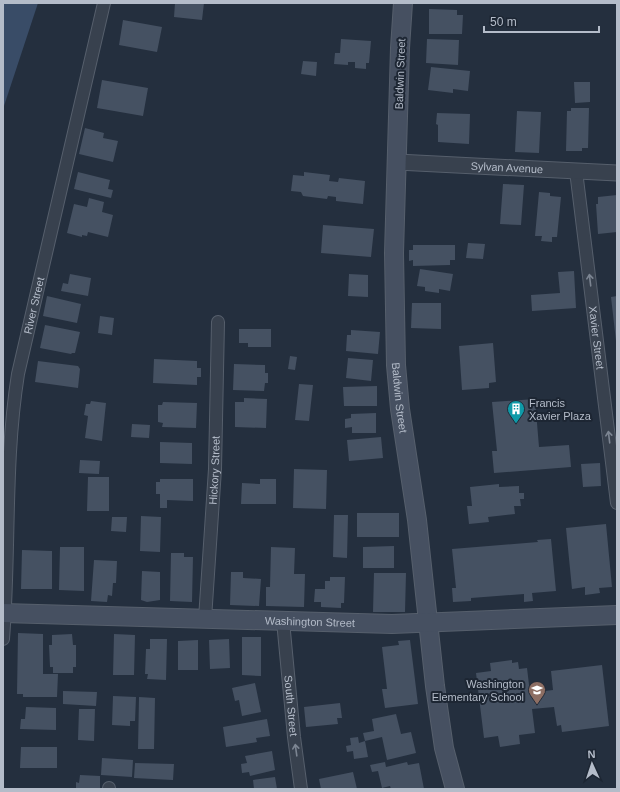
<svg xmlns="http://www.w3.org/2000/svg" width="620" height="792" font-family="Helvetica,sans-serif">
<rect width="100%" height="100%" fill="#242f3e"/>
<path fill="#394c67" d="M3,3h35l-35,106z"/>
<path fill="#455162" d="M175,3h29l-2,17 -28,-3z
M429,9l28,1v5h6l-1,19h-33z
M123,20l39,7 -5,25 -38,-7z
M341,39l30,2 -2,22h-3v6l-11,-1v-6h-7v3l-14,-1 1,-11h5z
M427,39l32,1 -1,25 -32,-2z
M303,61l14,1 -1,14 -15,-2z
M431,67l39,4 -2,20 -15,-2v4l-25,-3z
M102,80l46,8 -5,28 -46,-8z
M574,82h16v20l-15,1z
M571,108h18l-1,40h-6v3h-16l1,-40h4z
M517,111l24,1 -2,41 -24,-1z
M437,113l33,1 -1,30 -31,-2v-17l-2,-1z
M85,128l19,5 -1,5 15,3 -5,21 -34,-8z
M78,172l32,8 -2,9 5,1 -2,8 -37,-9z
M304,172l26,3 -1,6 9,1 1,-4 26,3 -2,23 -27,-3v-4l-8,-1 -1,3 -24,-3 -2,-4 -10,-1 2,-16 11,1z
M503,184l21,1 -3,40 -21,-1z
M539,192l11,1v3l11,1 -4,40h-5v5l-11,-1 1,-5h-7z
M617,195v37l-19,2 -2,-30h2v-7z
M89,198l15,4 -2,10 11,3 -5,22 -20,-5 -1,4 -5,-1v2l-15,-4 7,-29 13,3z
M323,225l51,4 -3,28 -50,-4z
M468,243l17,1 -2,15 -17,-1z
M413,245h42v15h-5v5l-37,1v-6l-4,1v-11h4z
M420,269l33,5 -3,17 -11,-2v4l-14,-2v-4l-8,-1z
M574,271l2,37 -44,3 -1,-16 29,-2 -2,-21z
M70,274l21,4 -3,18 -27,-5 2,-8 5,1z
M349,274l19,1v22l-20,-1z
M47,296l34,8 -4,19 -34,-7z
M617,296v45h-1l-5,-44z
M412,303h29v26l-30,-1z
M100,316l14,2 -2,17 -14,-2z
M45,325l35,7 -5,21h-3l-1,1 -31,-6z
M239,329h32v18h-23v-4h-9z
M351,330l29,2 -2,22 -32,-3 1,-16h4z
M493,343l3,39 -7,1v5l-27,2 -3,-44z
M290,356l7,1 -2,13 -7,-1z
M348,358l25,2 -2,21 -25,-3z
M154,359l43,2v7h4v9h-4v8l-44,-2z
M38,361l40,5 2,3 -2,19 -43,-6z
M234,364l31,1v8h3v10h-3l-1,8 -31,-1z
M299,384l14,1 -4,36 -14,-1z
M377,386v20h-33l-1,-19z
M244,398l23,1 -1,29 -31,-1v-25h9z
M535,399l4,48 30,-2 2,22 -77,6 -2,-22h5l-5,-49z
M91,401l15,2 -4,38 -17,-3 3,-22 -4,-1 2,-11h4z
M163,402l34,1 -1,25 -34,-1 1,-4 -5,-1v-17h4z
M376,413v20h-24v-6l-7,1v-9l6,-1v-4z
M132,424l18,1 -1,13 -18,-1z
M381,437l2,21 -34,3 -2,-21z
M160,442l32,1v21l-32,-1z
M80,460l20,1 -1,13 -20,-1z
M600,463l1,23 -18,1 -2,-23z
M294,469l33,1 -1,39 -33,-1z
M88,477h21v34h-22z
M160,479h33v22l-26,-1v8h-7v-14h-4v-12h4z
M260,479h16v25h-35l1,-21 18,1z
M499,484v3l20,-1v7h5v6h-4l1,7h-7l1,8 -27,3 1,5 -20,2 -2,-18h5l-2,-19z
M357,513h42v24h-42z
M334,515h14l-1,43 -14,-1z
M141,516l20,1 -1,35 -20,-1z
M112,517h15l-1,15 -15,-1z
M606,524l6,63 -13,1 1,5 -15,2v-8l-13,2 -6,-61z
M551,539l5,52 -24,2 1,8 -9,1v-8l-53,4v3l-18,1 -1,-14h4l-4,-39 86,-7 -1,-2z
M394,546v22h-31v-21z
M60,547h24v44l-25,-1z
M271,547l24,1 -1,26h11l-1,33 -38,-1v-19h4z
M22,550l30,1v38h-31z
M171,553h13v4h9l-1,45 -22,-1z
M94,560l23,1 -1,22h-3l-1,13 -4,-1 -1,7 -16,-1z
M142,571l18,1v28l-13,2 -6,-2z
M231,572h12v6l18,1 -2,27 -29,-1z
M374,573h32l-1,39h-32z
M330,577h15l-1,26h-3v5l-20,-1v-5h-7l1,-13h10v-8h5z
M18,633l25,1v40h15l-1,23h-34v-3h-6z
M72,634l1,11h3v22h-3v6h-20v-6h-3l-1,-22h3v-10z
M114,634l21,1 -1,40h-21z
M242,637h19v39l-19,-1z
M150,639h17l-1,41 -19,-1 1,-5h-3l1,-25h4z
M229,639l1,29 -20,1 -1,-29z
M198,640v30h-20v-29z
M410,640l8,64 -33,4 -3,-19h5l-5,-42 17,-2 -1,-4z
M512,660v3l6,-1 1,7 8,-1 3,25 23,-3 -2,-19 51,-6 7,61 -47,6 -1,-7 -4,1 -3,-19 -22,2 3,24 -16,2 1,9 -20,3 -2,-11 -14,2 -8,-65 15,-2 -1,-8z
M255,683l6,29 -19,4 -3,-16 -4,1 -3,-13z
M63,691l34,1 -1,14 -33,-2z
M113,696l23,1 -1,24h-5v5l-18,-1z
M139,697l16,1 -1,51h-16z
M340,703l2,15h-5l1,6 -32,3 -2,-20z
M26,707l30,1v22l-36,-1 1,-10h4z
M79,709h16l-1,32 -16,-1z
M396,714l5,20 10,-2 5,21 -29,7 -5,-23 -17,4 -2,-8 11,-2 -2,-12z
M267,719l3,17 -14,2 1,4 -31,5 -3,-20z
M358,737l1,6 6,-2 3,16 -14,2 -1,-8 -6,1 -1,-6 5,-1 -1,-7z
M21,747h36v21h-37z
M272,751l3,19 -25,6 -1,-4 -7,1 -1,-9 6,-1 -2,-7z
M102,758l31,2 -1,17 -31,-2z
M385,762l1,5 21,-5 1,3 11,-2 5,26h-33l-1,-3 -8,2 -4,-17 -6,1 -2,-7z
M135,763l39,1 -1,16 -39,-2z
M353,772l4,17h-36l-2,-10z
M80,775l20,1v13h-24v-7l3,1z
M275,777l2,12h-23l-1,-9z"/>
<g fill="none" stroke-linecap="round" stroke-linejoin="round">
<defs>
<g id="minor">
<path id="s1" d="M576,171l41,332"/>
<path id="s2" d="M205,619l10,-150 3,-147"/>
<path id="s3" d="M283,621l11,116 7,52"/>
<path id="s4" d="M3,639c7,-88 1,-177 15,-265l86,-371"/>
<path d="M109,789v-1"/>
</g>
<g id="tertiary">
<path id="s5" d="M397,162l220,11"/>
</g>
<g id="secondary">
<path id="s6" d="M403,3l-3,45 -6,205 2,112 4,44 17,111 18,166 9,62 11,41"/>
<path id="s7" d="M3,613l389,11 225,-9"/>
</g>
</defs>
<use href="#minor" stroke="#565f6c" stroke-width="14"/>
<use href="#tertiary" stroke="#565f6c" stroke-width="17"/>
<use href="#secondary" stroke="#565f6c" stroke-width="20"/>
<use href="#minor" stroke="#38414e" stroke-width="12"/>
<use href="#tertiary" stroke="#38414e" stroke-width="15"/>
<use href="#secondary" stroke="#465061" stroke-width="18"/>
</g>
<defs><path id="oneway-shaft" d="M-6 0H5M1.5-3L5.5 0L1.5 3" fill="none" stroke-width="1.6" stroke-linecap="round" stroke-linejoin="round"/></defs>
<g stroke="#7c8592">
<use href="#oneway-shaft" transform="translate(590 280) rotate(-97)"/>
<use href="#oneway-shaft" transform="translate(609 437) rotate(-97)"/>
<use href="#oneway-shaft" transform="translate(296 750) rotate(-98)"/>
</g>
<defs>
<symbol id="building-pin" viewBox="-11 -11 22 30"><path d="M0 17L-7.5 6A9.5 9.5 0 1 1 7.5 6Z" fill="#0f9aa8" stroke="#1d2633"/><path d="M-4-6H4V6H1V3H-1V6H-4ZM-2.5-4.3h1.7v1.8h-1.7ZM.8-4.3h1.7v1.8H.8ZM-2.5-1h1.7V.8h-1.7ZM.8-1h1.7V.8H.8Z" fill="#fff"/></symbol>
<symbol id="school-pin" viewBox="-11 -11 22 30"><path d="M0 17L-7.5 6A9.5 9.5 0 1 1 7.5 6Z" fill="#8d6e63" stroke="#1d2633"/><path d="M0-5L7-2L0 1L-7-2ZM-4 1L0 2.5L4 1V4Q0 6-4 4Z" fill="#fff"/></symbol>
</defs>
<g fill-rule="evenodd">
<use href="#building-pin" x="506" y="399" width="20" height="27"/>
<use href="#school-pin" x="527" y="680" width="20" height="27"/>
</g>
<g text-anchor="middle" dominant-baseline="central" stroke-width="4" stroke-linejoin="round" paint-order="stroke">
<g font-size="11" fill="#b4bcc9" stroke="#1d2633">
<text transform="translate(400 74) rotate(-88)">Baldwin Street</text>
<text stroke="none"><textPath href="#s5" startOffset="110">Sylvan Avenue</textPath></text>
<text stroke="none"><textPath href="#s4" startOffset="336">River Street</textPath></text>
<text stroke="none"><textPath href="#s1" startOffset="168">Xavier Street</textPath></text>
<text stroke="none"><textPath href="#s6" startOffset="395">Baldwin Street</textPath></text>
<text stroke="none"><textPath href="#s2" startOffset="149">Hickory Street</textPath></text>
<text stroke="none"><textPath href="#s7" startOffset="307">Washington Street</textPath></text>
<text stroke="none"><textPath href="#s3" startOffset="85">South Street</textPath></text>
</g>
<g font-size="11" fill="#b4bcc9" stroke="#1d2633" text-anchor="start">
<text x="529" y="403">Francis<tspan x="529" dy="13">Xavier Plaza</tspan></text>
<text x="524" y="684" text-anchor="end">Washington<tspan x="524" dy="13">Elementary School</tspan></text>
</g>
</g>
<rect width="620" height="792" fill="none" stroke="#b4bcc9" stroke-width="8"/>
<g transform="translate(592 764) rotate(357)" stroke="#1d2633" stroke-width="3" paint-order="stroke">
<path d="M0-3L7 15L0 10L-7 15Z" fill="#b4bcc9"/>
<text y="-6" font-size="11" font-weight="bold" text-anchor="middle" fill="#b4bcc9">N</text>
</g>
<path d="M484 26v6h115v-6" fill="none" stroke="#b4bcc9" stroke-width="2"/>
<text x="490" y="26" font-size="12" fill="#b4bcc9" stroke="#1d2633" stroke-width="3" paint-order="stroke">50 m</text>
</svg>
